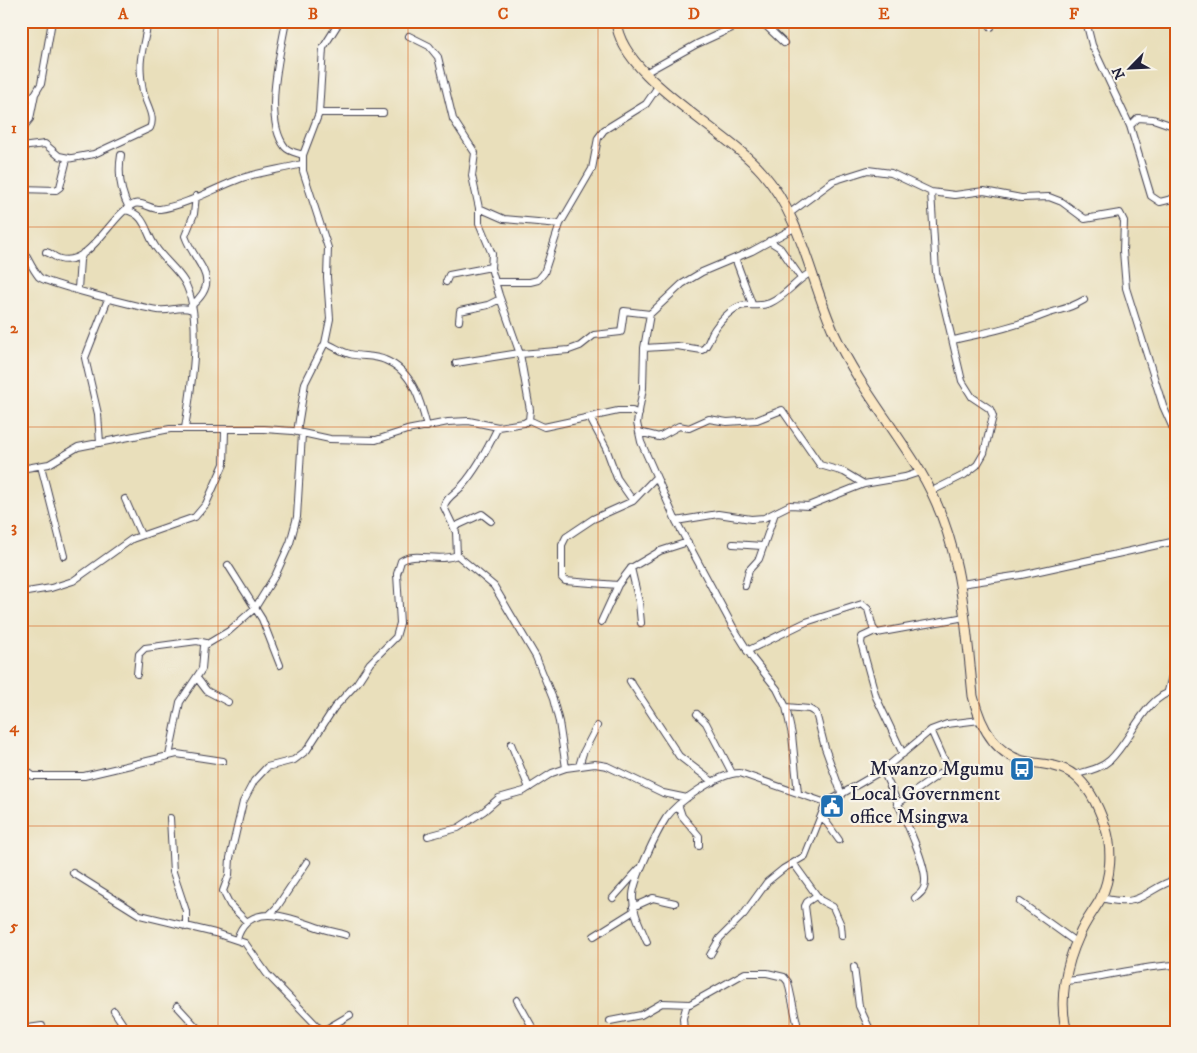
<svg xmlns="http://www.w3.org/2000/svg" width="1197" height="1053" font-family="'IM FELL DW Pica',serif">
<rect width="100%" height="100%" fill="#f7f3e8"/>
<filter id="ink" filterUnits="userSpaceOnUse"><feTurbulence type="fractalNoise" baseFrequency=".02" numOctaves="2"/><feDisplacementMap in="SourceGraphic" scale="10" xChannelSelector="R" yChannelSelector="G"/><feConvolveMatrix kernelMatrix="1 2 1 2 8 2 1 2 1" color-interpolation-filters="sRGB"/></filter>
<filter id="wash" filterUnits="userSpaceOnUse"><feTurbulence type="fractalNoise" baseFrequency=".0096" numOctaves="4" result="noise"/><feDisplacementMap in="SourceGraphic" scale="20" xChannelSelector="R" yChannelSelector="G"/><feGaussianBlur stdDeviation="1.12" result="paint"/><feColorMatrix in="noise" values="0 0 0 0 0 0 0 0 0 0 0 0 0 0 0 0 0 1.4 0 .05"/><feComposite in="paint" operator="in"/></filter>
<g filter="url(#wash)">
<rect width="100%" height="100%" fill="#e9dfbb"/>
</g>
<g filter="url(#ink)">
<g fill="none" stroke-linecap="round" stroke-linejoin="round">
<defs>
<path id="street" d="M286,21c-6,34 -23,97 -1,126 4,5 12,6 18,8
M761,21l23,22
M989,21l2,6
M1086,21l6,24 38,81 21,70 9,6 16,-4
M1173,21l3,2
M645,73l52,-29 50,-23
M21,103l14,-9 6,-10 11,-63
M319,113h64
M1130,126l8,-8 15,1 23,8
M21,130l9,-11 5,-25
M21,147l24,-3 14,12 10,2
M121,155c-3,18 -1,36 8,53
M21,189l35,1 4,-3 7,-28 27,-5 56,-26c6,-12 -5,-25 -7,-37 -6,-33 0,-39 5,-70
M479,208l25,11 56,5
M125,210c21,4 20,21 30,36 8,13 21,22 29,35 20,34 7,109 1,147
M790,213l43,-32 35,-11 23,3 40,19 24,3 29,-4 37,7 28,-1 13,5 23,17 35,-6 4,8 -1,30 3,37 37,118 13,29
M769,241l11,7 21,30
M21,247c6,9 11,22 18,30 8,7 104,31 119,33 12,2 22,-5 34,0
M46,252c5,1 9,6 14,7 30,8 51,-45 74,-55 9,-3 17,6 26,5 27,-4 57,-22 82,-31 18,-6 41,-9 60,-14
M735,258l17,46
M21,262v56
M446,282l3,-7 42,-8
M495,282h35l8,-2 6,-7 16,-49 32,-55 6,-31 6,-8 42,-26 13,-19
M78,289l2,-29 3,-7
M191,306c33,-27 4,-41 -6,-70l9,-22 2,-18
M650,314l-6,34 -1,40 -6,35 4,19 35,79 57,106 20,32 24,30 9,18 6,28 6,58
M459,321l1,-10 28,-6 12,-6
M953,340c31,-7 61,-13 91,-25 16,-6 23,-5 40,-15
M325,343c9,3 16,9 25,11 11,3 25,1 35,6 28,11 36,42 42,67
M644,348l33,-2 25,4c7,-4 7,-13 12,-20 4,-6 9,-12 15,-17 17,-15 24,-3 41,-10 16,-7 25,-22 40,-30
M520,354l49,-4 11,-4 14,-11 27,-3 3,-21 26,3 32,-30 20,-12 50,-21 44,-24
M456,363l63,-10
M590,418l16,30 11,30 16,23
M529,420l15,7 74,-16h14l7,3
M498,427c-10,21 -21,42 -36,59 -6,7 -17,12 -18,21l12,25 1,23 37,31 42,71 17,42 6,23 7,46
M297,432l8,-49 20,-40 5,-24 -3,-42 1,-29 -25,-77v-16l16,-42 4,-65 17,-27
M639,432l20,5 20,-11 10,2 20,-9 18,3 30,-2 25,-10 38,55 24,7 20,12
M100,443l-2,-29 -13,-56 23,-59
M41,466l23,90
M21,469l28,-5 29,-17 92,-18h94l29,2 37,8 46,1 31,-10 41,-8 21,-1 29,6 26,-4 5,-3 1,-10 -10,-56 -21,-59 -8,-27 1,-14 -13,-31v-15l-7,-32 3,-23 -22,-34 -15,-62 -9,-11 -20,-10
M656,477l-23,24 -40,18 -27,18 -4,8v33l3,3 53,4 13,-17 29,-17 28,-9
M930,492l34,-17 13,-10 7,-12 9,-37 -3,-7 -18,-12 -10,-16 -26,-109 -5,-80
M125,499l16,36
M676,521l42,-7 33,5 13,-1 26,-13 18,1 56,-22 41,-7 15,-5
M454,527l28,-13 9,7
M733,544l29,2
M228,565l34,54 18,46
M631,568l8,34 2,21
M961,584l60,-9 155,-34
M745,586l4,-16 10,-11 16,-46
M21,593l30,-5 22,-7 59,-42 63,-22 11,-13 18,-40 1,-33
M601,622l17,-37
M875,631l-13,6 -1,6 15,54 27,57
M747,651l59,-29 56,-18 6,5 5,19 4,5 88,-16
M137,674l2,-20 6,-6 52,-7 9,2
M197,678l10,13 21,11
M630,681l49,75 34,26
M1168,691l8,-30
M786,707l23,2 7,4 9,35 17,47
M697,714l9,9 26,50
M511,744l18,44
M169,756l11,-54 22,-33 2,-23 25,-15 26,-23 21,-34 14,-31 7,-26 5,-83
M579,766l4,-13 14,-27
M21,767l12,9h51l93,-22 46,7
M883,770c10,25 44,90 42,112 0,8 -4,11 -10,16
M1074,775c13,-4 26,-6 36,-15 22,-21 34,-63 66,-70
M897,804l51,-36 -17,-38
M679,807l3,9 17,20v10
M822,816l17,24
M170,818l3,54 13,39v16
M428,836l30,-8 26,-17 15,-13 25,-7 28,-18 14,-5 29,-4 12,2 56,27 24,5
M794,864l26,36 13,7 8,18 1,11
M73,873l67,42 75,18 30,10 22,31 56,58
M613,898l26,-29
M1101,898c10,2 21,5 32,2 14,-3 26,-17 43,-20
M1020,902l57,41
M633,907l20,-9 22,5
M270,914l7,-7 30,-45
M247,922l-17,-17 -7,-14 6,-16 1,-17 13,-56 11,-21 13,-14 27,-7 13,-10 27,-42 23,-25 13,-20 26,-26 4,-14 -3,-49 4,-13c13,-10 39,2 56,-6
M594,936l40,-25
M809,937l-4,-31 2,-4 9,-6
M237,939c12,-40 56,-20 83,-11 8,3 17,4 26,7
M647,942c-6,-15 -15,-30 -14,-47 1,-16 24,-63 33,-77 12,-17 53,-45 74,-45l86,30 57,-33 48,-40 16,-6 33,-4
M710,955l10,-17 24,-24 23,-32 16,-13 22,-13 21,-53
M854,967l5,39 12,26
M1066,981c37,-3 73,-15 110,-16
M517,1000l18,32
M177,1006l24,26
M114,1011l14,21
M610,1021l31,-6 21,-12 28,1 55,-31h22l17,4 4,5 11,50
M21,1029l21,-3
M323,1031l27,-16
M684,1032l-1,-14 4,-14
M1164,1032l12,-4"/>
<path id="secondary" d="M616,21c5,57 109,108 146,151 40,46 48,107 72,161 23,50 58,92 86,138 42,70 45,146 53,225 7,29 22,60 55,66 16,2 33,3 46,13 16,12 25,33 31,51 8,23 6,52 -5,74 -7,12 -16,23 -21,36 -13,28 -21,66 -12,96"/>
</defs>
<use href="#street" stroke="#403e4e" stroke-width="8"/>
<use href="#secondary" stroke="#403e4e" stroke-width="11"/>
<use href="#street" stroke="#fff" stroke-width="6"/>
<use href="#secondary" stroke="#fae7c3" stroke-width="9"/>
</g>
</g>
<path fill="none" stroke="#d45411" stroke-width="1" stroke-opacity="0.55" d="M218,21v1011M408,21v1011M598,21v1011M789,21v1011M979,21v1011M21,227h1155M21,427h1155M21,626h1155M21,826h1155"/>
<defs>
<symbol id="bus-square" viewBox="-11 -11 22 22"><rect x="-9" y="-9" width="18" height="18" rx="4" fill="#1f6fb2" stroke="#f7f3e8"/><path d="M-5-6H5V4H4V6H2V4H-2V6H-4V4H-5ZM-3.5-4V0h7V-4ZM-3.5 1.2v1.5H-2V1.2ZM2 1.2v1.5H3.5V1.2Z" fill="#fff"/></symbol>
<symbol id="civic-square" viewBox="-11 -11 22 22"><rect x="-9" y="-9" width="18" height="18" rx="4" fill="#1f6fb2" stroke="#f7f3e8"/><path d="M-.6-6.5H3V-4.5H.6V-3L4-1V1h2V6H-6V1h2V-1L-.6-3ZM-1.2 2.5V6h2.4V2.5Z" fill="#fff"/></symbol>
</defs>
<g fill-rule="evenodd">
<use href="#bus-square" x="1008" y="755" width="28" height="28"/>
<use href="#civic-square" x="818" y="792" width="28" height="28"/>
</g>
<g text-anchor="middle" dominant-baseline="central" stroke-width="4.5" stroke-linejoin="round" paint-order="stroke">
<g font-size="20" fill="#22223b" stroke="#f7f3e8" text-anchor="end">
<text x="1004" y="769">Mwanzo Mgumu</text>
<text x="850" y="794" text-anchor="start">Local Government<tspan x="850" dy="23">office Msingwa</tspan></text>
</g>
</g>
<rect width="1197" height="1053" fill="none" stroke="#f7f3e8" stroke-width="55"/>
<g transform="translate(1130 68) rotate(246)" stroke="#f7f3e8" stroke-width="4" paint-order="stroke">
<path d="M0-4L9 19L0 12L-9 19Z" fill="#22223b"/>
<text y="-8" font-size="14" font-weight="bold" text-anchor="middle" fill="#22223b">N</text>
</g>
<rect x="28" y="28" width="1142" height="998" fill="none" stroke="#d45411" stroke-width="2"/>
<g font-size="16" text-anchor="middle" font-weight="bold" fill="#d45411">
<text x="123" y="19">A</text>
<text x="313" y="19">B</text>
<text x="503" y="19">C</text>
<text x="694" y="19">D</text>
<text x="884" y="19">E</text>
<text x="1074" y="19">F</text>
<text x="14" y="133">1</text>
<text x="14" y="333">2</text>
<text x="14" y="532">3</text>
<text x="14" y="732">4</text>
<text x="14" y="931">5</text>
</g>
</svg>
